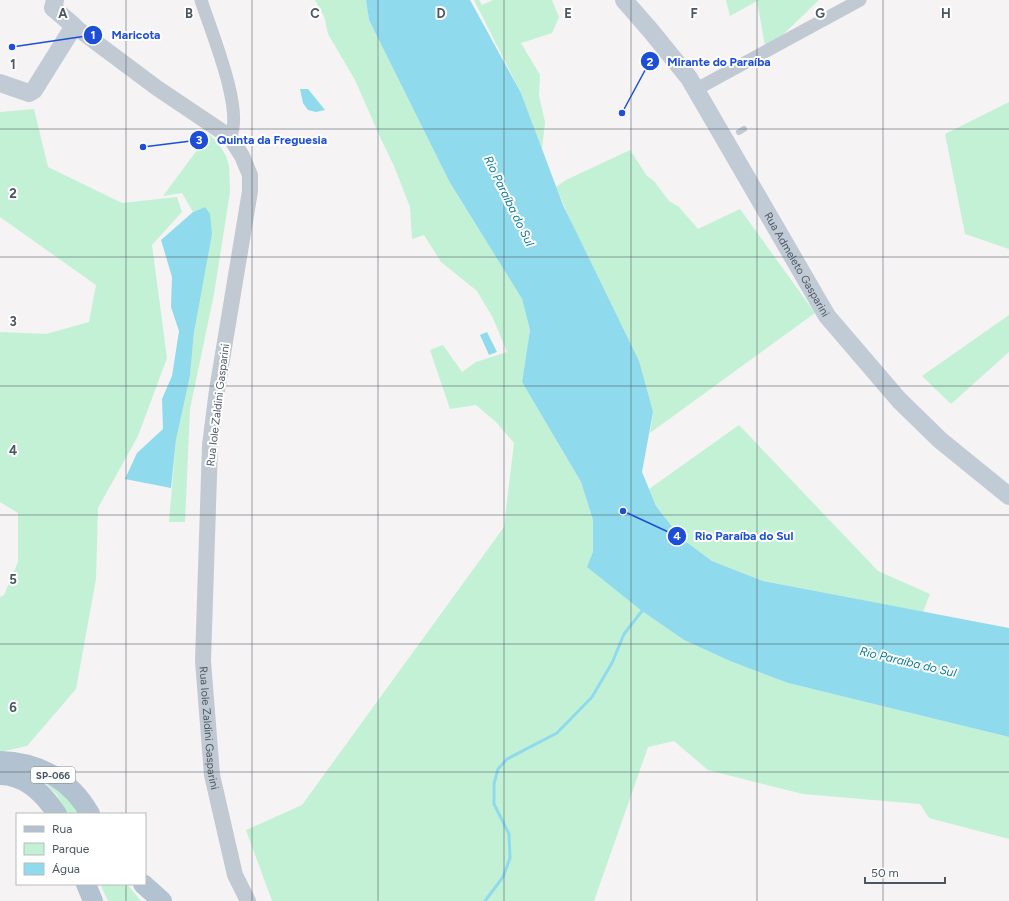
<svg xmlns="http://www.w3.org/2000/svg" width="1009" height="901" font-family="Figtree,sans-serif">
<rect width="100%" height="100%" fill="#f5f3f3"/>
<path fill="#c3f1d5" d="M315,0h51l3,20 80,161 73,118 8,31 -8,52 59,100 12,38v32l49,59 42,29 46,21 58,22 221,54v102l-80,-21 -9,-14 -117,-10 -95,-24 -34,-29 -26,6 -54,154h-322l-26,-71 56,-25 202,-278 10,-84 -18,-21 -20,-17 -26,4 -20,-59 13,-5 19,27 14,-10 31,-10 -14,-34 -16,-27 -36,-29 -17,-27 -12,4 -2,-32 -16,-41 -14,-29 -25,-57 -27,-46 -4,-18z
M474,0h5l3,5 11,-5h59l7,17 -7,16 -31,10 19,32 -1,21 6,26 -3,27 -21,-56z
M726,0h93l-53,51 -9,-50 -27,15z
M1009,102v147l-44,-15 -20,-100z
M34,109l14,58 74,36 55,-6 5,15 -30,33 15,113 -29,78 -40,72 -2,71 -20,110 -49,57 -27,6v-155l4,-2 14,-33v-49l-18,-11v-170l46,2 43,-12 7,-37 -96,-68v-105z
M209,134l9,9 8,13 3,10 1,26 -16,102 -24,115 -5,113h-16l7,-82 14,-64 15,-169 -12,5 -11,-19 -19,3z
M630,150l17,26 7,5 15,20 10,6 19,22 42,-20 75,104 -165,120 3,-21 -97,-225 10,-7z
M1009,315v37l-58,52 -29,-28z
M739,425l139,146 52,23 -7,18 -160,-31 -51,-20 -31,-23 -25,-32 -7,-17z
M49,781l12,7 20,26h-13l-11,-19 -11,-11z
M100,884h27l14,17h-33z"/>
<path fill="#90daee" d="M366,0h104l51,93 42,112 76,156 14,51 -11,60 14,34 25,32 31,23 51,20 246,47v109l-221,-54 -58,-22 -46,-21 -42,-29 -55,-44 6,-15v-32l-12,-38 -59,-100 8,-52 -8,-31 -73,-118 -80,-161z
M300,89h8l17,21 -9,2 -8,-2 -5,-7z
M205,207l5,7 2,20 -18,98 -4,44 -14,64 -5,48 -46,-9 12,-26 26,-24 -1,-30 10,-23 7,-45 -8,-24 1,-30 -11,-37 32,-28z
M487,332l10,20 -8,3 -9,-20z"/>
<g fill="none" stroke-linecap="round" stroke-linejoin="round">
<path stroke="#90daee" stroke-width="3" d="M485,901l18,-24 7,-19 -1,-24 -15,-30v-20l4,-15 9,-10 50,-26 35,-36 20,-34 12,-29 18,-23"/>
<path stroke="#c1cad2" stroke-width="6" d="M739,132l5,-3"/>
<path stroke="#c1cad2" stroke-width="13" d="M201,0c9,29 44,111 29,137
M695,90l165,-90"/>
<path stroke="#c1cad2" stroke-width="16" id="s1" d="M74,26l83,62 73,49 12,19 8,19v16l-33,199 -7,55 -7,216 9,114 23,100 13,26"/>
<g stroke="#c1cbd6" stroke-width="18">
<path id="s2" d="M624,0l27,31 38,47 138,238 72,84 41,40 69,56"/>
<path d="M0,83l29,10 5,-3 40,-64 -21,-18 2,-8"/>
</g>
<path stroke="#b3c2d1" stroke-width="20" d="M0,761c39,1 71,19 90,53
M0,775c26,0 44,19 57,39
M86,884l7,17
M143,884l19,17"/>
</g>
<path fill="none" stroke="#4a5661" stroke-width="1" stroke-opacity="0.55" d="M126,0v814M252,0v901M378,0v901M504,0v901M631,0v901M757,0v901M883,0v901M0,129h1009M0,257h1009M0,386h1009M0,515h1009M0,644h1009M0,772h1009M126,884v17"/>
<g text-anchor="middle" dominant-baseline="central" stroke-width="4" stroke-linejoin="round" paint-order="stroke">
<rect fill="#fff" stroke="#808990" stroke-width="1" x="31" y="767" width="44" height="16" rx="3"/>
<g font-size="10" font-weight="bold" fill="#4a5661">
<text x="53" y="775">SP-066</text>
</g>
<g font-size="11" fill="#4a5661" stroke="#fff">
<text stroke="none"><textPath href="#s2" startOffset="317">Rua Admeleto Gasparini</textPath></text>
<text transform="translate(218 405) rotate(-83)">Rua Iole Zaldini Gasparini</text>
<text stroke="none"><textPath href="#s1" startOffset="791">Rua Iole Zaldini Gasparini</textPath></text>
</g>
<g font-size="12" font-style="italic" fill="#0c7c9b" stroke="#fff">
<text transform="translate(509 201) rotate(64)">Rio Paraíba do Sul</text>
<text transform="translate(908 662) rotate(13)">Rio Paraíba do Sul</text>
</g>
</g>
<g font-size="13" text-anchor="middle" font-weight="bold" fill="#4a5661" stroke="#fff" stroke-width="4" stroke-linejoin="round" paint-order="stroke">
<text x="63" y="18">A</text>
<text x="189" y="18">B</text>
<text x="315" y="18">C</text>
<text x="441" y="18">D</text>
<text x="568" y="18">E</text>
<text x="694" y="18">F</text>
<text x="820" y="18">G</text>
<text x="946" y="18">H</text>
<text x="13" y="69">1</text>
<text x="13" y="198">2</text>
<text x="13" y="326">3</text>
<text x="13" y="455">4</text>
<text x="13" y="584">5</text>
<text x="13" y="712">6</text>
</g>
<path fill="none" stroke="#1d4ed8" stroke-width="1.5" d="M12 47L93 35M622 113L650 61M143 147L199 140M623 511L677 536"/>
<g fill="#1d4ed8" stroke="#fff" stroke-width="1.5">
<circle cx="12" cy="47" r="4"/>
<circle cx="622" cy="113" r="4"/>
<circle cx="143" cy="147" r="4"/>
<circle cx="623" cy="511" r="4"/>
<circle cx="93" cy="35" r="10"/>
<circle cx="650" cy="61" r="10"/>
<circle cx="199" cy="140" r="10"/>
<circle cx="677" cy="536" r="10"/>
</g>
<g font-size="12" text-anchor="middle" font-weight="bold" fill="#fff">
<text x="93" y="39">1</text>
<text x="650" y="66">2</text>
<text x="199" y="144">3</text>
<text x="677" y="540">4</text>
</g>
<g font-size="12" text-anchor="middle" font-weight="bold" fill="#1d4ed8" stroke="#fff" stroke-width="4" stroke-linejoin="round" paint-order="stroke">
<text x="136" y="39">Maricota</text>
<text x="719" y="66">Mirante do Paraíba</text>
<text x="272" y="144">Quinta da Freguesia</text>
<text x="744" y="540">Rio Paraíba do Sul</text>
</g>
<rect x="16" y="813" width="130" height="72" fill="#ffffff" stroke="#b7bbc0"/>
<rect x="24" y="826" width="20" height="6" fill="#b3c2d1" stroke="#b7bbc0"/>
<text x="52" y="833" font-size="12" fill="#4a5661">Rua</text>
<rect x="24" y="843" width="20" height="12" fill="#c3f1d5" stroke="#b7bbc0"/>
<text x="52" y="853" font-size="12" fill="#4a5661">Parque</text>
<rect x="24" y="863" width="20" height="12" fill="#90daee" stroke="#b7bbc0"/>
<text x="52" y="873" font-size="12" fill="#4a5661">Água</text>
<path d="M865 877v6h80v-6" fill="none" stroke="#4a5661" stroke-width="2"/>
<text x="871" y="877" font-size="12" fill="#4a5661" stroke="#ffffff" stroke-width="3" paint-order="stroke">50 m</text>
</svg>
